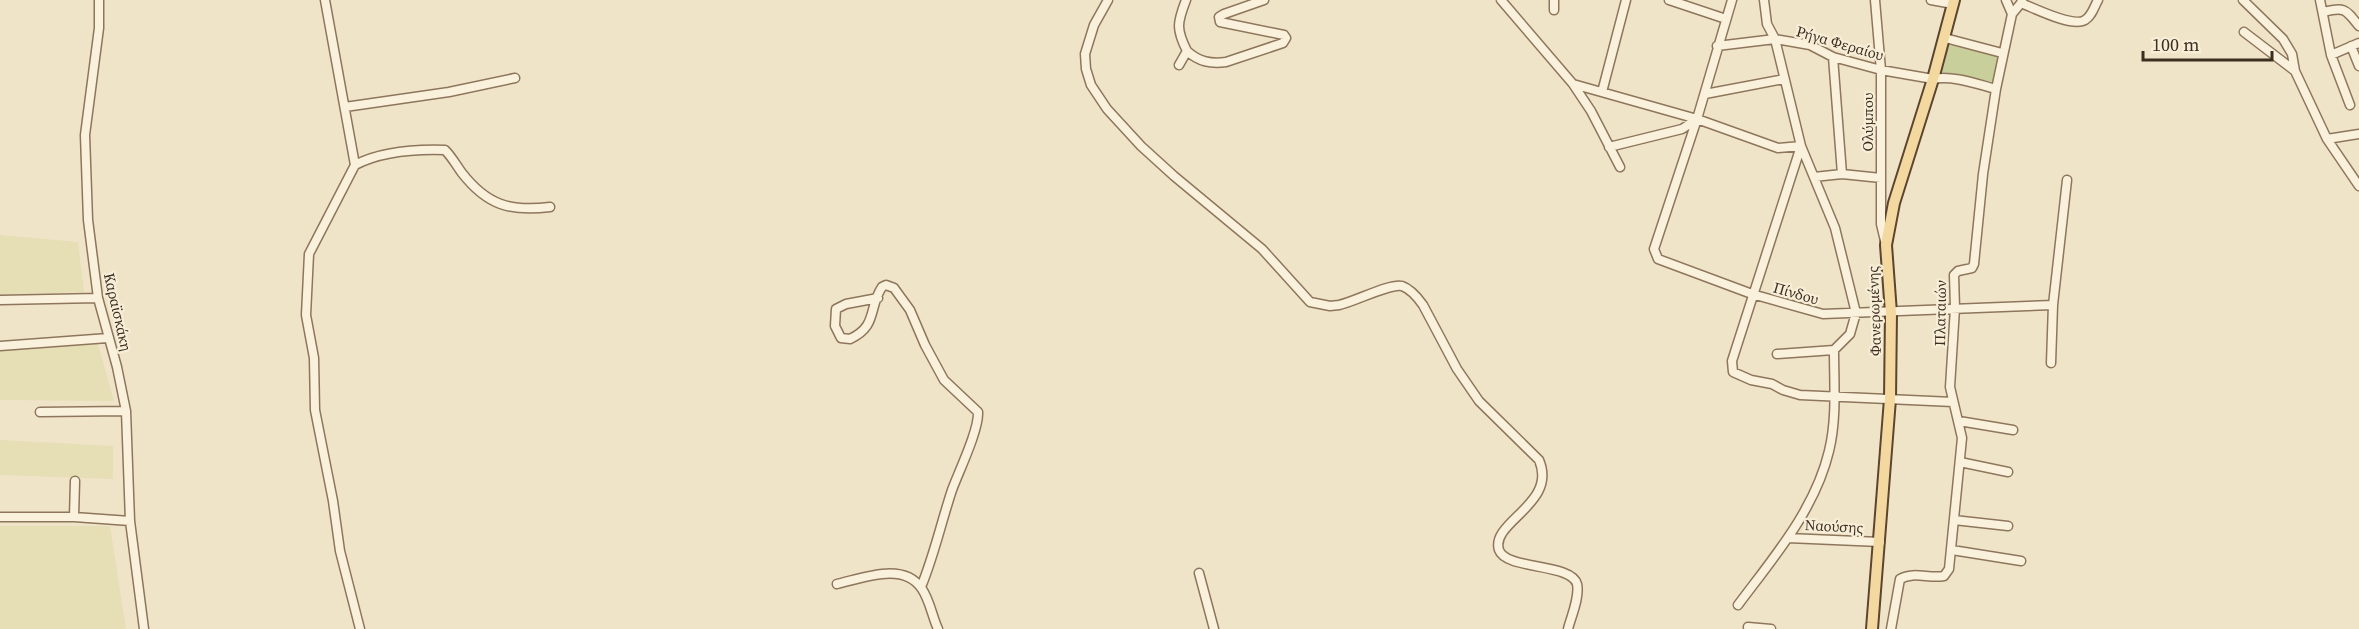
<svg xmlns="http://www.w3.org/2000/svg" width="2359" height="629" font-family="'Source Serif 4',serif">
<rect width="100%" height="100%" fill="#f0e4c8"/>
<path fill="#e6deb5" d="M0,235l78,7 6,50 -84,3z
M97,341l17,60 -114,-1v-50z
M0,440l113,6v33l-113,-4z
M0,526h110l16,103h-126z"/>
<path fill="#c9cf9b" d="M1949,45l50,11 -7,26 -50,-10z"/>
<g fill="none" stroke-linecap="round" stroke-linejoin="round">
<defs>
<path id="minor" d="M99,0v28l-14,107 3,85 10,78 19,69 9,44 4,110 14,108
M325,0l30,165 -46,89 -3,61 8,43 1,52 18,91 7,50 20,78
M1108,0l-14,25 -9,29 1,15 5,16 16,24 34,37 33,30 88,73 48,53 20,4 9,-1c15,-3 51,-22 63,-19 9,3 16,12 21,19l34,64 22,32 60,59c19,44 -49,62 -40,90 7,20 72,13 78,34 3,13 -6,33 -9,45
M1501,0l72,84 124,35 81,29 23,-2 -69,215 1,11 18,8 21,4 11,6 17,5 153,7
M1669,0l57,19
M1732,0l-35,119 -43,130 4,10 94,35 71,20 230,-9
M1764,0l3,24 8,15 26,107 34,82 21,85 -6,21 -16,16 -57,4
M1875,0l6,70v154l4,17
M1931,0l22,4
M2006,0l6,14
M2022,0l-1,3c13,5 52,25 64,17 7,-4 9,-13 13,-20
M2243,0l40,39 9,15 3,17 32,68 32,47
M2320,0l11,55 19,50
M1554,10v-10
M2324,12c21,-6 22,-2 35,14
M2244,32l51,39
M1945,38l57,15
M1717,46l58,-7 35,6 23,12 48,13 52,9c19,-4 44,5 63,10
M2351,46l8,20
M1187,51c12,11 24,13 39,11l57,-19 3,-5 -2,-3 -64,-13 -1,-5 5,-3 40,-14
M2331,55l28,-12
M1833,57l9,117 39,4
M1179,65l8,-14c-11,-22 -10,-28 -1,-51
M1573,84l18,27 29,56
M1602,92l24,-92
M1705,94l79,-15
M345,107l104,-15 66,-14
M2327,139l32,-5
M1609,147l73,-18 15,-10
M355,165c27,-14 59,-16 90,-15 7,7 11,15 17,23 25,32 48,39 88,34
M1814,177l28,-3
M878,298l-32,6 -10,5 -1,17 6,12 9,1c28,-13 18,-31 32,-52l4,-2 8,3 16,22 15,35 19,35 34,32c1,18 -19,59 -26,78 -11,33 -18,66 -31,97
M0,300l98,-2
M0,346l108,-8
M2051,363l2,-58 14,-125
M40,412l86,-1
M1959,421l54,9
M1960,462l48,10
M0,517h74l56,4
M74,517l1,-36
M1954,520l54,6
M1788,538l92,4
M1952,550l69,11
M1199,573l15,56
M837,584c26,-6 67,-23 85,5 8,12 10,27 16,40
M1738,605c35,-47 77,-95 91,-154 8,-32 5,-68 5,-101
M1748,627l23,2
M1891,629l9,-50c14,-8 29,0 44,-3l5,-7 13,-131 -12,-51 5,-79 -1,-33 4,-4 14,-3 2,-4 9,-90 13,-85 16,-75 9,-11"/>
<path id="major" d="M1872,629l18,-230 1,-86 -5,-68 8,-42 39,-124 21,-79"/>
</defs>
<use href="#minor" stroke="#8d765c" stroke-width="11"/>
<use href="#major" stroke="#5b4430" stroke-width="14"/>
<use href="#minor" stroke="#faf1dc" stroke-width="8"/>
<use href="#major" stroke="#f3d9a0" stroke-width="10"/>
</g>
<g text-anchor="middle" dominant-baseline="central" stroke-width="4.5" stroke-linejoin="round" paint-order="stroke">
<g font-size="15" fill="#3d2e20" stroke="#f7eed8">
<text transform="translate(1840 43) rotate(16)">Ρήγα Φεραίου</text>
<text transform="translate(1867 122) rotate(-90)">Ολύμπου</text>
<text transform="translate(1796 293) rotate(16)">Πίνδου</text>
<text transform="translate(1874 311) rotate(-92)">Φανερωμένης</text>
<text transform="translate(118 312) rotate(77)">Καραϊσκάκη</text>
<text transform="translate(1940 313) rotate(-89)">Πλαταιών</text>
<text transform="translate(1834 526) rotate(3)">Ναούσης</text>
</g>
</g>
<path d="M2143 51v9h129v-9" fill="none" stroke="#3d2e20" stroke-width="3"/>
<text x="2152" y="51" font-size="18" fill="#3d2e20" stroke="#f7eed8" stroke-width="4.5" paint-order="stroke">100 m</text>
</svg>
